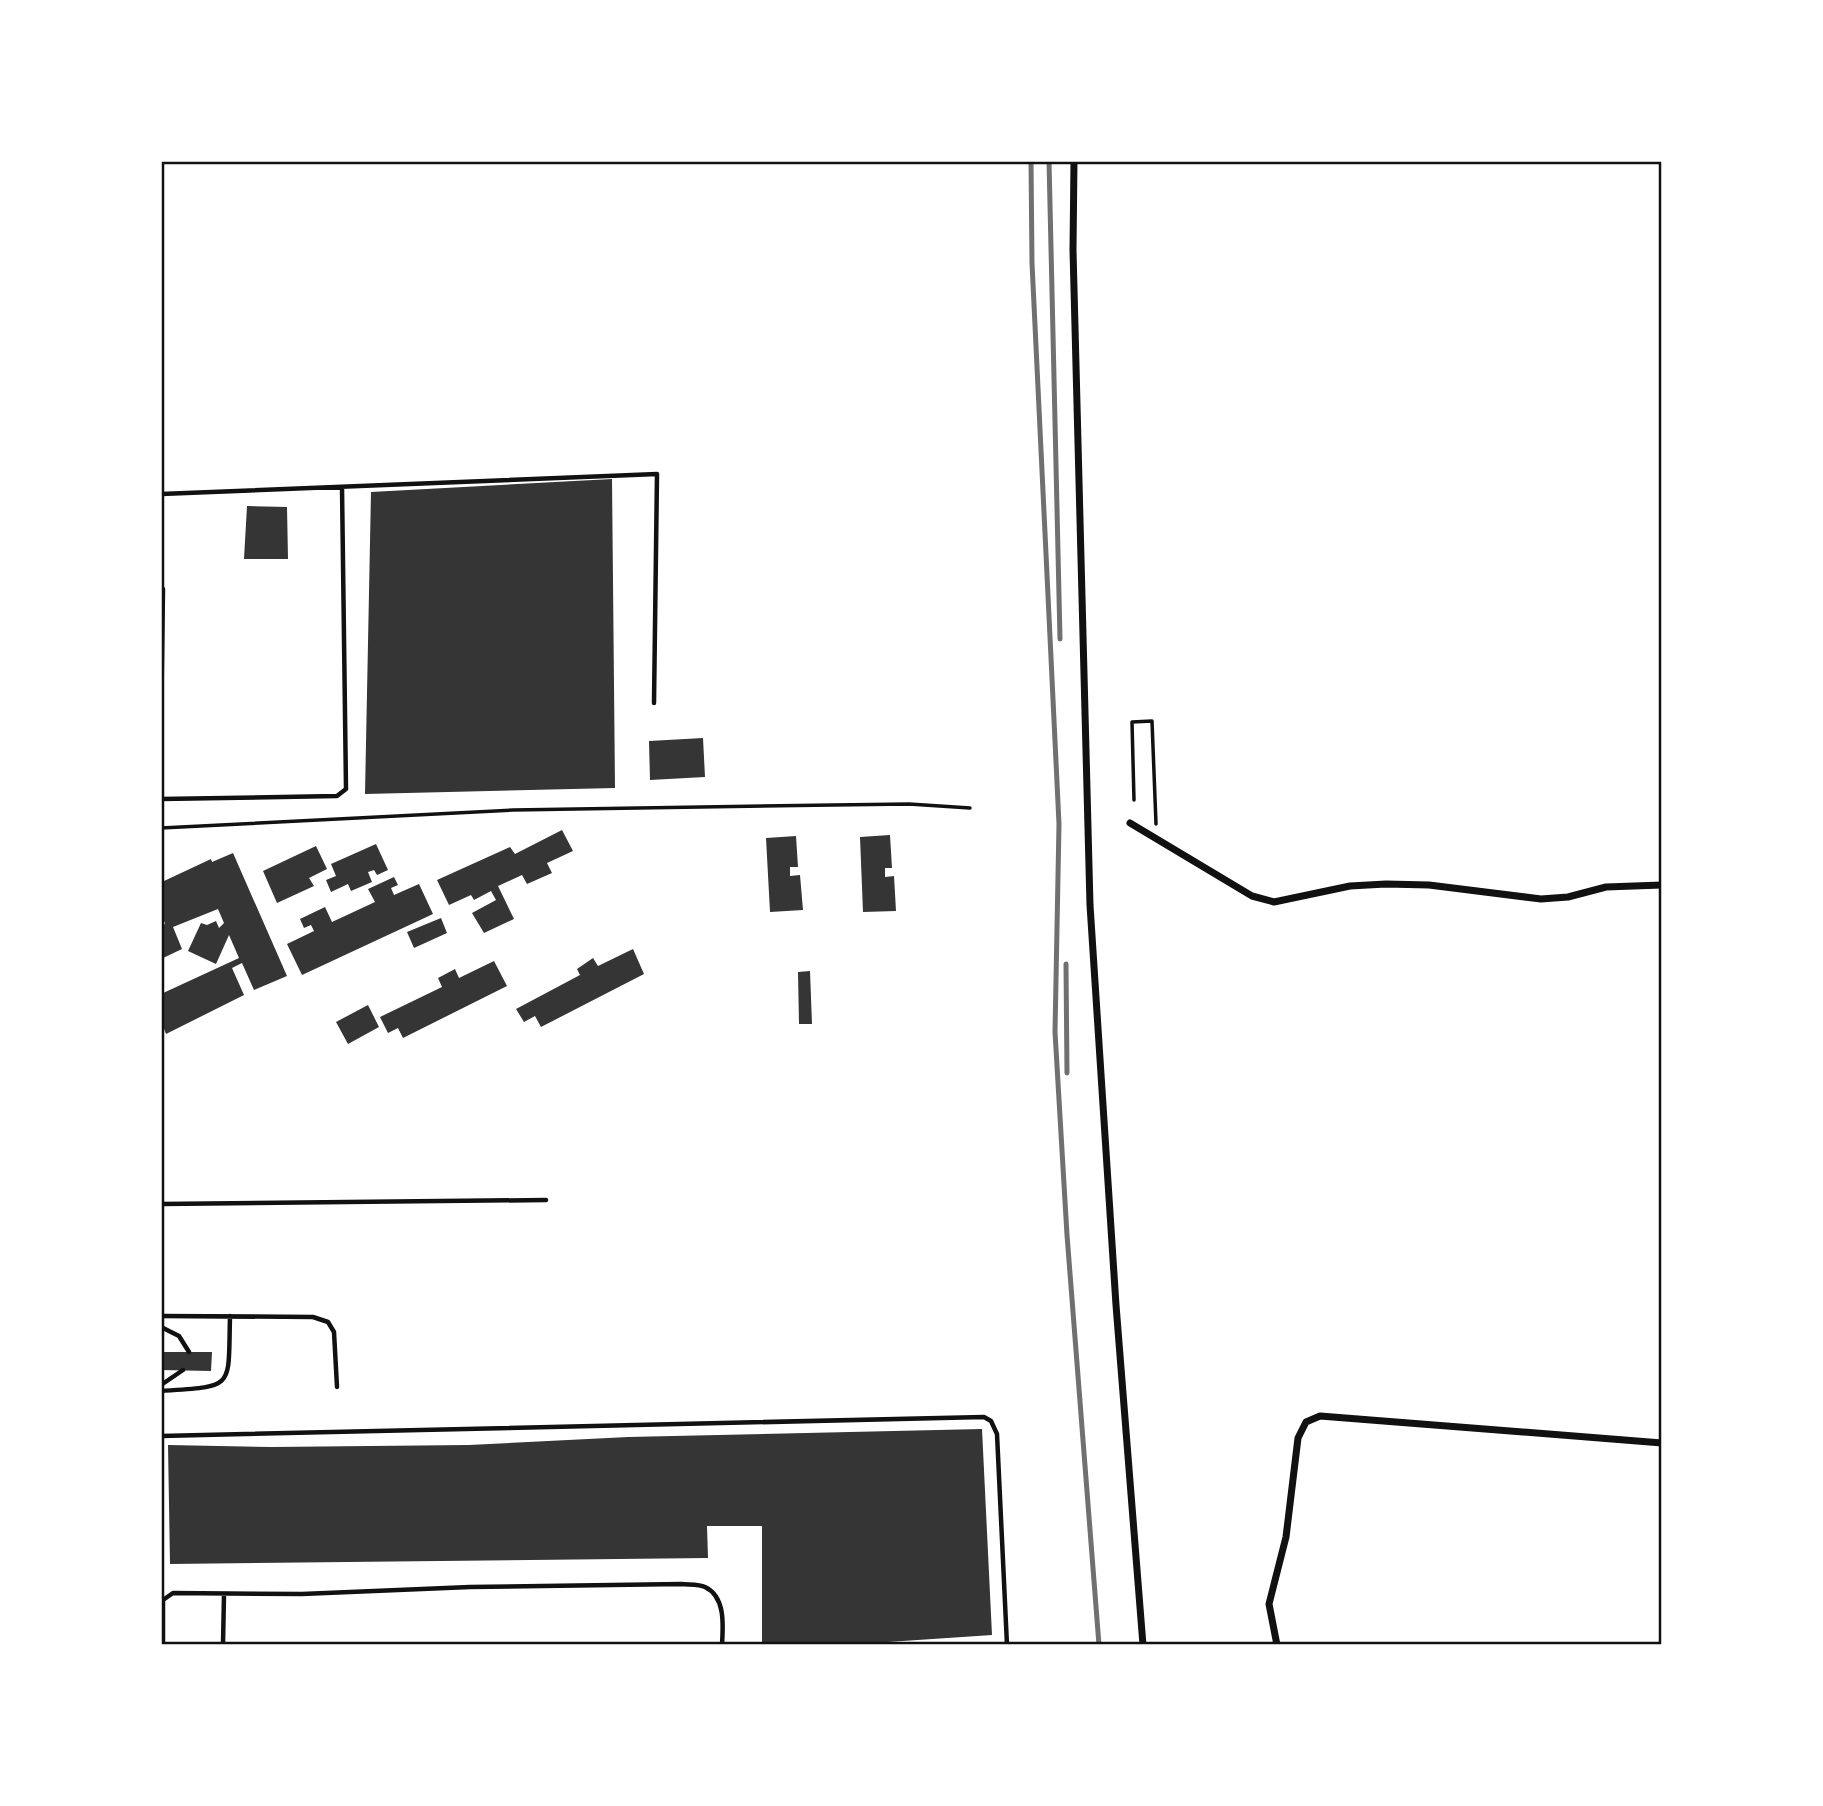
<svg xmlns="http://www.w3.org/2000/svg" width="1823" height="1806" font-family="Arial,sans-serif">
<rect width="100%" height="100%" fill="#fff"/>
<path fill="#353535" d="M612,479l3,309 -250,6 6,-302z
M247,506l40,1 1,52h-44z
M703,738l2,39 -55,3 -1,-39z
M562,830l11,21 -26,12 5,10 -25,11 -5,-9 -24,11 16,33 -30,14 -12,-20 24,-13 -5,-9 -17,9 -3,-5 -22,10 -12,-25 73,-33 5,7z
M890,835l2,33h-7v9l9,-1 2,35 -33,1 -3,-75z
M796,836l2,31h-8v9l10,-1 3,35 -33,2 -4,-74z
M376,844l12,26 -11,5 -3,-5 -6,2 4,10 -21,9 -3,-7 -17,8 -5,-12 10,-4 -5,-12z
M316,846l11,23 -18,9 5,8 -37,17 -14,-32z
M233,853l54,123 -33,14 -12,-27 -10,5 12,27 -78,39 -3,-8 -2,1v-33l78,-36 -10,-23 -13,29 -28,-13 13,-28 6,2 9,-4 3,7 5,-5 -6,-14 -45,18 9,22 -21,10v-28l4,-8 -4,-7v-41l3,6 47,-22 1,3z
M394,877l4,8 -7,3 3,7 25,-11 14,30 -131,61 -15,-31 27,-13 -3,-6 -7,3 -4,-9 25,-12 7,15 43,-20 -7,-13z
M441,918l6,15 -33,15 -7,-16z
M633,949l11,25 -103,53 -6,-11 -11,6 -8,-13 64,-34 -3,-6 16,-11 5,8z
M494,961l13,25 -104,52 -5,-10 -10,5 -8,-16 62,-30 -4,-9 17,-9 4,9z
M810,971l2,53h-13l-1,-52z
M368,1005l11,22 -31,17 -12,-22z
M161,1352h51l-1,19 -50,-1z
M982,1429l10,206 -149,10h-81v-119h-55l1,32 -538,6 -2,-119 104,2 197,-2 159,-8z"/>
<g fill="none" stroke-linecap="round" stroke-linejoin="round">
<path stroke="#111" stroke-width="3.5" d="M1134,800l-2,-78 20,-1 4,103
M161,828l352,-18 320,-5 76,-1 61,4"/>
<path stroke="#111" stroke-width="4.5" d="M161,494l496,-20 -3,229
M161,588l2,1 -2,140
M161,799l176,-3 9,-7 -4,-302
M161,1204l385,-4
M161,1316l152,1 15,5 6,10 3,55
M161,1327l18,9 10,16
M161,1385l22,-15
M161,1391c75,-5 67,-1 69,-75
M161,1436l823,-19 7,4 6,13 10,211
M163,1645v-45l10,-7 129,1 168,-7 211,-3c7,1 18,0 24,3 21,10 18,39 17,58
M223,1645l1,-51"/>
<path stroke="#111" stroke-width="7" d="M1074,161l-1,89 17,655 26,400 27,340
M1130,823l122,73 22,6 76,-16 36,-2 43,1 112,14 27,-2 38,-10 56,-2
M1277,1645l-8,-41 17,-67 12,-99 8,-16 14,-6 342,27"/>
<path stroke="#707070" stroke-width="5" d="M1031,161l1,102 27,561 -4,208 12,203 32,410
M1049,161l11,478
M1066,964l1,109"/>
</g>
<rect width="1823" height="1806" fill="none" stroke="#ffffff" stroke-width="326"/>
<rect x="163" y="163" width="1497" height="1480" fill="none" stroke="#111" stroke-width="2.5"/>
</svg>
